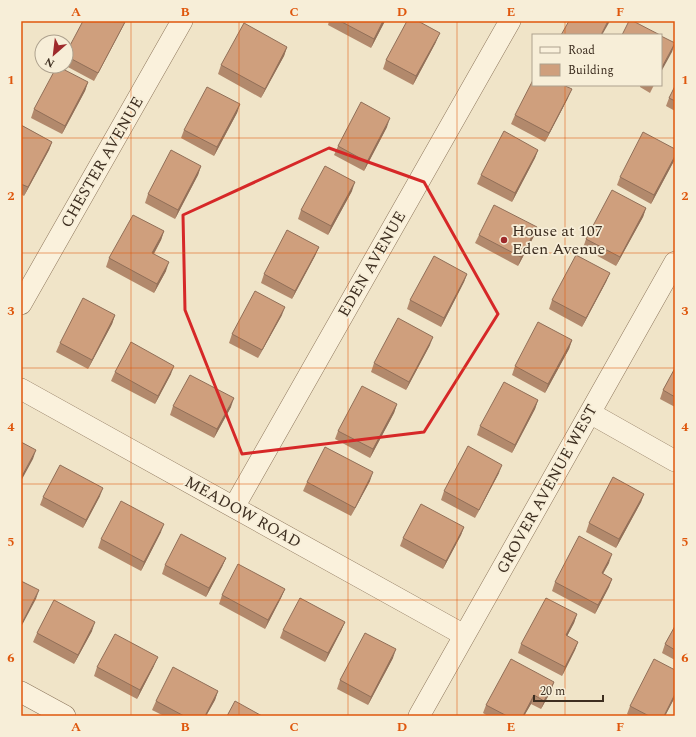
<svg xmlns="http://www.w3.org/2000/svg" width="696" height="737" font-family="Spectral,serif">
<rect width="100%" height="100%" fill="#f0e4c8"/>
<g fill="none" stroke-linecap="round" stroke-linejoin="round">
<defs>
<path id="street" d="M21,304l161,-283
M21,389l443,246
M590,413l85,48
M234,507l276,-486
M21,692l44,24
M419,716l256,-454"/>
</defs>
<use href="#street" stroke="#8d765c" stroke-width="22"/>
<use href="#street" stroke="#faf1dc" stroke-width="21"/>
</g>
<path fill="#b2896c" d="M329,21h56l-14,27 -43,-23z
M125,22l-4,8 -27,51 -28,-15v-13z
M436,42l-23,43 -30,-16 3,-9z
M287,47l-3,9 -23,42 -43,-24 3,-9z
M88,82l-3,9 -23,43 -31,-16 3,-9z
M640,85h14l-4,8 -10,-6z
M675,86v25l-9,-5 3,-8z
M568,98l-23,44 -34,-18 4,-9z
M240,104l-3,9 -23,43 -33,-18 3,-8z
M21,125l31,17 -3,8 -25,46 -3,-2z
M387,127l-23,44 -30,-16 4,-9z
M538,150l-3,8 -23,44 -35,-18 4,-9z
M675,159l-24,45 -34,-19 3,-8z
M201,166l-3,9 -23,44 -30,-16 3,-9z
M352,191l-24,44 -30,-16 3,-9z
M646,208l-3,9 -27,49 -33,-18 3,-9z
M164,231l-3,9 -7,14 12,17 -12,22 -48,-26 3,-9z
M479,235l55,1 -16,30 -43,-23z
M319,247l-4,9 -23,43 -31,-16 3,-9z
M610,273l-4,9 -24,45 -33,-18 3,-9z
M467,274l-3,8 -23,45 -34,-18 3,-9z
M115,315l-3,9 -24,45 -32,-17 4,-9z
M282,315l-24,43 -29,-15 3,-9z
M572,340l-3,9 -24,44 -33,-18 3,-9z
M430,345l-24,45 -35,-18 3,-9z
M675,368v39l-15,-8 3,-9z
M115,372l56,2 -16,30 -44,-23z
M538,400l-3,9 -23,44 -35,-18 3,-9z
M397,404l-3,9 -24,45 -35,-19 3,-8z
M173,406l58,1 -17,31 -44,-23z
M499,473l-24,45 -34,-18 3,-9z
M370,481l-19,35 -48,-25 4,-9z
M644,494l-3,8 -25,46 -30,-16 3,-9z
M100,496l-17,32 -43,-23 3,-8z
M464,527l-3,8 -18,34 -43,-23 3,-8z
M161,532l-20,39 -43,-23 3,-9z
M226,558l-4,9 -16,30 -44,-23 3,-9z
M609,563l-6,11 9,5 -3,8 -14,27 -43,-23 3,-9z
M285,589l-4,9 -16,31 -46,-25 3,-9z
M577,614l-3,9 -7,13 11,6 -3,8 -13,26 -44,-23 3,-9z
M345,622l-4,9 -16,31 -45,-24 3,-8z
M675,626v34l-13,-7 3,-9z
M92,631l-18,33 -41,-22 4,-9z
M393,658l-25,47 -31,-16 3,-9z
M154,666l-17,33 -43,-23 3,-9z
M675,670v27l-10,19h-35l-3,-2 3,-8z
M554,682l-3,9 -10,18 -10,-5 -7,12h-36l-5,-3 3,-8z
M218,691l-3,9 -9,16h-42l-12,-6 4,-9z"/>
<path fill="#916f58" d="M383,21h2l-14,27 3,-9z
M608,21h2l-8,14h-1z
M125,22l-4,8 -27,51 4,-8z
M440,33l-4,9 -23,43 3,-9z
M675,43l-3,9 -11,20v-3z
M287,47l-3,9 -23,42 4,-9z
M88,82l-3,9 -23,43 3,-8z
M572,89l-4,9 -23,44 4,-9z
M240,104l-3,9 -23,43 3,-9z
M390,118l-3,9 -23,44 3,-9z
M52,142l-3,8 -25,46 4,-9z
M538,150l-3,8 -23,44 3,-9z
M675,156v3l-24,45 3,-9z
M201,166l-3,9 -23,44 3,-9z
M355,182l-3,9 -24,44 3,-9z
M646,208l-3,9 -27,49 4,-9z
M537,227l-3,9 -16,30 3,-9z
M164,231l-3,9 -12,22 3,-9z
M319,247l-4,9 -23,43 3,-8z
M169,262l-3,9 -12,22 3,-9z
M610,273l-4,9 -24,45 4,-9z
M467,274l-3,8 -23,45 3,-9z
M285,307l-3,8 -24,43 4,-8z
M115,315l-3,9 -24,45 4,-9z
M433,337l-3,8 -24,45 3,-8z
M572,340l-3,9 -24,44 3,-9z
M174,366l-3,8 -16,30 3,-8z
M234,398l-3,9 -17,31 3,-9z
M538,400l-3,9 -23,44 3,-8z
M397,404l-3,9 -24,45 3,-9z
M36,450l-3,9 -12,22v-3z
M502,465l-3,8 -24,45 4,-8z
M373,472l-3,9 -19,35z
M103,488l-3,8 -17,32 3,-8z
M644,494l-3,8 -25,46 3,-9z
M164,524l-3,8 -20,39 3,-9z
M464,527l-3,8 -18,34 3,-8z
M612,554l-3,9 -11,19 4,-9z
M226,558l-4,9 -16,30 3,-9z
M612,579l-3,8 -14,27 3,-9z
M285,589l-4,9 -16,31 3,-9z
M39,590l-3,9 -15,28 1,-4z
M577,614l-3,9 -11,21 3,-9z
M95,622l-3,9 -18,33 4,-9z
M345,622l-4,9 -16,31 3,-9z
M578,642l-3,8 -13,26 3,-9z
M396,649l-3,9 -25,47 3,-8z
M158,657l-4,9 -17,33 3,-9z
M554,682l-3,9 -10,18 3,-8z
M218,691l-3,9 -9,16h-1z
M675,694v3l-10,19h-1z
M534,695l-3,9 -7,12h-1z"/>
<path fill="#cf9f7d" stroke="#916f58" d="M83,21l42,1 -27,51 -32,-17v-3z
M340,21h43l-9,18z
M407,21h11l22,12 -24,43 -30,-16z
M569,21h39l-7,14h-40z
M629,21h4l27,14h-38z
M244,23l43,24 -22,42 -44,-24z
M661,36l14,7 -14,26z
M57,66l31,16 -23,44 -31,-17z
M533,80v5h30l9,4 -23,44 -34,-18z
M675,86v15l-6,-3z
M207,87l33,17 -23,43 -33,-17z
M361,102l29,16 -23,44 -29,-16z
M21,125l31,17 -24,45 -7,-3z
M504,131l34,19 -23,43 -34,-18z
M643,132l32,17v7l-21,39 -34,-18z
M171,150l30,16 -23,44 -30,-16z
M325,166l30,16 -24,44 -30,-16z
M612,190l34,18 -26,49 -34,-18z
M494,205l43,22 -16,30 -42,-22z
M133,215l31,16 -12,22 17,9 -12,22 -48,-26z
M287,230l32,17 -24,44 -31,-17z
M576,255l34,18 -24,45 -34,-18z
M434,256l33,18 -23,44 -34,-18z
M255,291l30,16 -23,43 -30,-16z
M83,298l32,17 -23,45 -32,-17z
M398,318l35,19 -24,45 -35,-19z
M538,322l34,18 -24,44 -33,-18z
M131,342l43,24 -16,30 -43,-24z
M675,368v29l-12,-7z
M190,375l44,23 -17,31 -44,-23z
M504,382l34,18 -23,45 -35,-19z
M362,386l35,18 -24,45 -35,-18z
M21,442l15,8 -15,28z
M468,446l34,19 -23,45 -35,-19z
M325,447l48,25 -18,36 -48,-26z
M60,465l43,23 -17,32 -43,-23z
M613,477l31,17 -25,45 -30,-16z
M121,501l43,23 -20,38 -43,-23z
M421,504l43,23 -18,34 -43,-23z
M181,534l45,24 -17,30 -44,-23z
M579,536l33,18 -10,19 10,6 -14,26 -43,-23z
M238,564l47,25 -17,31 -46,-25z
M21,581l18,9 -17,33 -1,-1z
M300,598l45,24 -17,31 -45,-23z
M546,598l31,16 -11,21 12,7 -13,25 -44,-23z
M54,600l41,22 -17,33 -41,-22z
M675,626v24l-10,-6z
M365,633l31,16 -25,48 -31,-17z
M115,634l43,23 -18,33 -43,-23z
M511,659l43,23 -10,19 -10,-6 -11,21h-16l-21,-11z
M654,659l21,11v24l-11,22h-15l-19,-10z
M173,667l45,24 -13,25h-21l-28,-15z
M235,701l27,15h-35z"/>
<path fill="none" stroke="#d62828" stroke-width="3" stroke-linejoin="round" d="M329,148l95,34 74,132 -74,118 -182,22 -57,-144 -2,-95z"/>
<path fill="none" stroke="#df570d" stroke-width="1" stroke-opacity="0.55" d="M131,21v695M239,21v695M348,21v695M457,21v695M565,21v14M565,85v631M21,138h654M21,253h654M21,368h654M21,484h654M21,600h654"/>
<circle fill="#9e2a2b" stroke="#f7eed8" stroke-width="1.5" cx="504" cy="240" r="4"/>
<g text-anchor="middle" dominant-baseline="central" stroke-width="3.5" stroke-linejoin="round" paint-order="stroke">
<g font-size="16" fill="#3d2e20" stroke="#f7eed8">
<text transform="translate(102 162) rotate(-60)">CHESTER AVENUE</text>
<text transform="translate(372 264) rotate(-60)">EDEN AVENUE</text>
<text transform="translate(547 489) rotate(-61)">GROVER AVENUE WEST</text>
<text transform="translate(243 512) rotate(29)">MEADOW ROAD</text>
</g>
<g font-size="16" fill="#3d2e20" stroke="#f7eed8" text-anchor="start">
<text x="512" y="231">House at 107<tspan x="512" dy="18">Eden Avenue</tspan></text>
</g>
</g>
<rect width="696" height="737" fill="none" stroke="#f7eed8" stroke-width="44"/>
<rect x="532" y="34" width="130" height="52" fill="#f7eed8" stroke="#ada18e"/>
<rect x="540" y="47" width="20" height="6" fill="#faf1dc" stroke="#ada18e"/>
<text x="568" y="54" font-size="12" fill="#3d2e20">Road</text>
<rect x="540" y="64" width="20" height="12" fill="#cf9f7d" stroke="#ada18e"/>
<text x="568" y="74" font-size="12" fill="#3d2e20">Building</text>
<g transform="translate(54 54) rotate(208)"><circle r="19" fill="#f7eed8" stroke="#ada18e"/>
<path d="M0-3L7 15L0 10L-7 15Z" fill="#9e2a2b"/>
<text y="-6" font-size="11" font-weight="bold" text-anchor="middle" fill="#3d2e20">N</text>
</g>
<path d="M534 695v6h69v-6" fill="none" stroke="#3d2e20" stroke-width="2"/>
<text x="540" y="695" font-size="12" fill="#3d2e20" stroke="#f7eed8" stroke-width="3" paint-order="stroke">20 m</text>
<rect x="22" y="22" width="652" height="693" fill="none" stroke="#df570d" stroke-width="1.5"/>
<g font-size="13" text-anchor="middle" font-weight="bold" fill="#df570d">
<text x="76" y="16">A</text>
<text x="185" y="16">B</text>
<text x="294" y="16">C</text>
<text x="402" y="16">D</text>
<text x="511" y="16">E</text>
<text x="620" y="16">F</text>
<text x="11" y="84">1</text>
<text x="685" y="84">1</text>
<text x="11" y="200">2</text>
<text x="685" y="200">2</text>
<text x="11" y="315">3</text>
<text x="685" y="315">3</text>
<text x="11" y="431">4</text>
<text x="685" y="431">4</text>
<text x="11" y="546">5</text>
<text x="685" y="546">5</text>
<text x="11" y="662">6</text>
<text x="685" y="662">6</text>
<text x="76" y="731">A</text>
<text x="185" y="731">B</text>
<text x="294" y="731">C</text>
<text x="402" y="731">D</text>
<text x="511" y="731">E</text>
<text x="620" y="731">F</text>
</g>
</svg>
